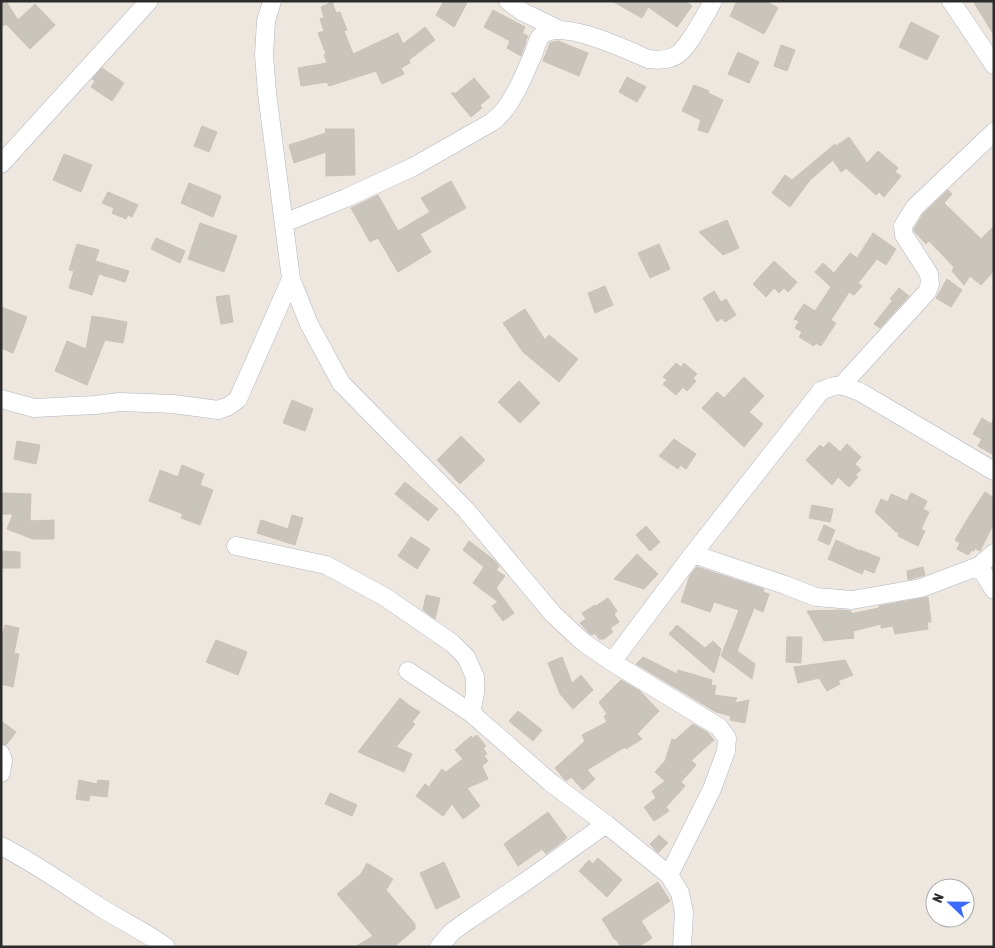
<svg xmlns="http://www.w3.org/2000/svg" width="995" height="948" font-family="'Asap Condensed',sans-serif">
<rect width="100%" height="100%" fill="#eee7df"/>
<path fill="#c9c5bd" stroke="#cac2b8" d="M1,1h5l12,19 17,-16 20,21 -25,24 -24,-25 -5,3z
M444,1h24l-14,26 -18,-12z
M612,1h74l6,5 -15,21 -29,-20 -6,11z
M737,1h29l12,7 -14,26 -34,-18z
M973,1h21v34z
M332,2l4,11 4,-1 7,18 -3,1 9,23 45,-21 5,11 22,-17 10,13 -26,20 1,3 -9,5 3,6 -22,10 -6,-13 -47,15 -2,-4 -26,4 -3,-18 29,-5 -3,-8 2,-1 -8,-21 6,-2 -4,-12 4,-2 -3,-10z
M493,10l32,17 -3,6 6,3 -3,6h1l-5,14 -14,-8 3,-7 -26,-14z
M911,22l28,14 -12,24 -28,-13z
M558,41l30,12 -9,23 -36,-15 7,-18z
M781,45l14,5 -8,21 -13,-5z
M738,52l21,10 -10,21 -21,-9z
M102,68l22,15 -12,18 -21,-14 4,-6 -3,-2z
M627,77l19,10 -9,15 -18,-10z
M474,78l16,19 -10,8 2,3 -11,9 -20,-24h5z
M694,85l15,6 -1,2 15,7 -15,33 -10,-3 3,-10 -19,-9z
M202,126l15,6 -8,20 -15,-6z
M325,129h29l1,46 -29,1v-24l-32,11 -5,-18 37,-12z
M849,137l18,26 11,-12 20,17 -3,4 6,4 -17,21 -5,-5 -3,3 -30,-27 -5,4 -8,-12 -23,20 -20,27 -18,-14 13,-18 7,5 43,-36 1,2z
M64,154l28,11 -11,27 -28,-12z
M451,181l15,27 -46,26 11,18 -33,20 -20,-34 -8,4 -19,-34 27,-13 20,36 32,-19 -9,-14z
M189,183l32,13 -8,21 -32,-14z
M948,190l4,4 -8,9 37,36 13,-13v45l-13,14 -11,-9 -6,9 -12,-14 2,-4 -25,-26 -3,3 -12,-13v-2l9,-15z
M108,192l30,13 -6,12 -4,-2 -2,4 -14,-6 2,-5 -12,-5z
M727,220l12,28 -16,7 -24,-23z
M200,223l37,13 -13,36 -36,-13z
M873,233l23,16 -10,16 -9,-6 -19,24 4,3 -8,9 -5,-3 -18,28 5,3 -15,23 -5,-3 -2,3 -15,-9 3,-5 -7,-4 4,-7 -5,-2 10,-15 11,7 16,-24 -16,-15 8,-9 11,10 16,-20 7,5z
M156,238l29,13 -5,12 -29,-14z
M77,244l22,6 -4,11 34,10 -4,11 -26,-8 -7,21 -23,-7 5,-17 -5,-1z
M659,244l11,25 -20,9 -12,-25z
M774,261l23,21 -9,10 -4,-4 -5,5 -5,-5 -8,9 -13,-13z
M947,279l15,11 -11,17 -15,-9z
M605,286l8,19 -18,8 -7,-20z
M899,288l10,8 -29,32 -6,-4 19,-24 -3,-1z
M714,291l7,11 5,-3 10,16 -11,7 -3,-4 -5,4 -14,-24z
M229,295l4,27 -12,2 -5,-27z
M1,307l26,10 -14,36 -12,-5z
M525,309l20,31 4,-5 29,24 -19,23 -36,-30 -20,-29z
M92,316l35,6 -4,21 -18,-3 -18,45 -32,-14 12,-30 19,8z
M676,363l5,4 3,-4 13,11 -4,4 3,3 -9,10 -4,-4 -7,8 -13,-11 4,-4 -4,-3z
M744,377l20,19 -15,16 14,12 -19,23 -42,-39 15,-16 7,6z
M519,381l21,22 -20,20 -22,-21z
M292,400l21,9 -8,22 -22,-8z
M982,418l9,6 3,-5v36l-16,-9 4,-7 -9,-5z
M461,436l24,24 -25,24 -23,-24z
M674,439l22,15 -10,15 -6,-4 -2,4 -19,-13z
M17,441l23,4 -4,19 -22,-5z
M829,442l11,10 7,-8 14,13 -6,7 6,6 -6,5 3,2 -9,10 -11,-10 -6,8 -26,-25 14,-15 3,3z
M182,465l22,9 -4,11 13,5 -13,35 -19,-7 2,-4 -34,-13 11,-31 18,7z
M405,482l33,27 -10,12 -33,-27z
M985,492l9,6v25l-14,28 -5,-3 -1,3 -2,-1 -4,5 -11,-6 3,-6 -5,-3 13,-22z
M1,493l30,1 -1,27 24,-1v19h-21l-26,-10 6,-15h-12z
M911,493l16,8 -4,8 6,3 -8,17 4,2 -7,15 -20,-10 1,-3 -4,-2 -20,-19 6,-13 7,3 3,-8 16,7z
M812,505l21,4 -3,13 -21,-4z
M292,515l11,3 -8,27 -38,-12 4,-13 27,9z
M824,525l11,5 -6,15 -11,-5z
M646,526l14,16 -10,9 -14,-16z
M411,537l19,12 -13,20 -19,-13z
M836,540l24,11v-1l20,8 -6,15 -10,-4 -2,5 -34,-15z
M469,541l25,19 5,6 -3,4 9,6 -9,12 18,25 -11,8 -11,-15 6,-4 -25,-19 11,-16 -21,-17z
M1,551l19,1v16h-19z
M637,554l21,20 -14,15 -30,-10z
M697,567l67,22 -1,3 6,2 -6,18 -9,-4 -17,43 18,13 -3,15 -31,-23 18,-46 -25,-8 -4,10 -29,-10 9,-27z
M923,567l2,8 -17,5 -1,-9z
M426,595l14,3 -5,21 -12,-9z
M928,597l3,25h-4l1,7 -33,5 -2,-8 -12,2v-4l-28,7 1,7 -30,3 -17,-30 34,-1 10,1v3l28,-6v-2z
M608,598l9,13 -3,3 5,8 -9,6 3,4 -9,7h-5l-4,-6 -3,2 -2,-1 -10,-11 6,-4 -4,-6 13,-8 1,1z
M5,625l14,3 -5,25 5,1 -6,33 -12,-3v-43z
M677,625l28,23 8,-7 8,8 -7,24 -45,-39z
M787,637h15l-1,26 -15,-1z
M216,640l31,12 -9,23 -32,-13z
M562,657l10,26 9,-8 12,15 -20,19 -13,-15 -12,-31z
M643,657l34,17 1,-4 34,10 -1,5 5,1 -2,9 23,3 -3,5 15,-3 -4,23 -15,-3 1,-4 -15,-4 -80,-48z
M845,660l8,15 -15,6 2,3 -13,7 -8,-13 -21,5 -4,-16z
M621,680l19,11 19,20 -22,23 5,5 -16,10 -1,-2 -38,23 8,9 -12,11 -12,-13 -5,4 -11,-13 30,-27 -3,-6 25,-13 -3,-6 3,-2 -8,-12z
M400,698l10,8 10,6 -8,10 3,2 -19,23 16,7 -8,18 -46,-20z
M518,711l24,19 -9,11 -24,-20z
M1,721l15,11 -10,13 -5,-1z
M693,724l14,8 7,8 -29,26 7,-5 4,4 -15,17 4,4 -19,21 3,4 -15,10 -10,-14 12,-9 -4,-7 13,-10 -10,-9 10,-11 7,-22 3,1z
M477,735l9,11 -3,2 4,6 -3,2 4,5 -6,5 6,13 -21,9 13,18 -17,13 -11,-15 -9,12 -27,-20 9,-12 4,3 13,-18 4,3 17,-13 -8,-9 16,-14 2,2z
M79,780l18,4 1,-4 11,1 -2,16 -17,-2 -1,6 -13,-2z
M330,793l27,12 -5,11 -27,-12z
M548,812l19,26 -21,16 -4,-5 -24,17 -14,-22z
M659,835l9,8 -10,10 -8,-9z
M598,858l24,22 -15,17 -28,-26 10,-11 4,4z
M444,862l16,35 -24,12 -16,-36z
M367,863l26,16 -7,11 29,34v5l-21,18h-39l18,-11 -36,-42 24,-20z
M658,882l12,19 -29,20 11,17 -14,9h-17l-5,-8 -1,1 -13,-21z"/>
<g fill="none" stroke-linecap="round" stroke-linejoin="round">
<defs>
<path id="street" d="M272,1l-6,20 -2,34 3,38 24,186 18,45 32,59 125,127 87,104 30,28 29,20 107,65 8,11 -1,13 -14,38 -43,86
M508,1l15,11 37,18
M951,1l43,64
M1,164l148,-163
M284,223l62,-25 67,-31 79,-45c13,-10 19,-21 27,-36 5,-10 9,-21 14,-31 2,-6 4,-13 7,-18 18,-21 87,13 108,22 29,4 36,-8 49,-30 6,-9 11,-19 16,-28
M842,385l85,-93 3,-8 -1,-10 -25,-39 -1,-9 12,-19 79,-75
M1,399l33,9 61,-3 25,-3 53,2 45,6 11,-4 9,-7 53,-120
M236,546l90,19 59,32 67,46 14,14 9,20v16l-4,20
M693,554l92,31 31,12 36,3 69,-12 58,-22 15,-13
M979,566l15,24
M612,662l81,-108 128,-163c19,-9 21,-6 39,1l134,79
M408,671l63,42 79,69 56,42 63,51 11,18 4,19 -2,35
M1,754l2,6 -2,13
M1,846c36,18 68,42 102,63 21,13 43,23 63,38
M439,947l13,-15 15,-11 58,-39 81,-58"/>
</defs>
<use href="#street" stroke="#b2b6c0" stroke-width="19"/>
<use href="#street" stroke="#fff" stroke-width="18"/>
</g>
<rect width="995" height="948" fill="none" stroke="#2c2c2c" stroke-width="5"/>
<g transform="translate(950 903) rotate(292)"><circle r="24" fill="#ffffff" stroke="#ababab"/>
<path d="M0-4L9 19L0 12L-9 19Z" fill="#3c6cfd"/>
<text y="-8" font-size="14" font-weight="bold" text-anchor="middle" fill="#2c2c2c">N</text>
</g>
</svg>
